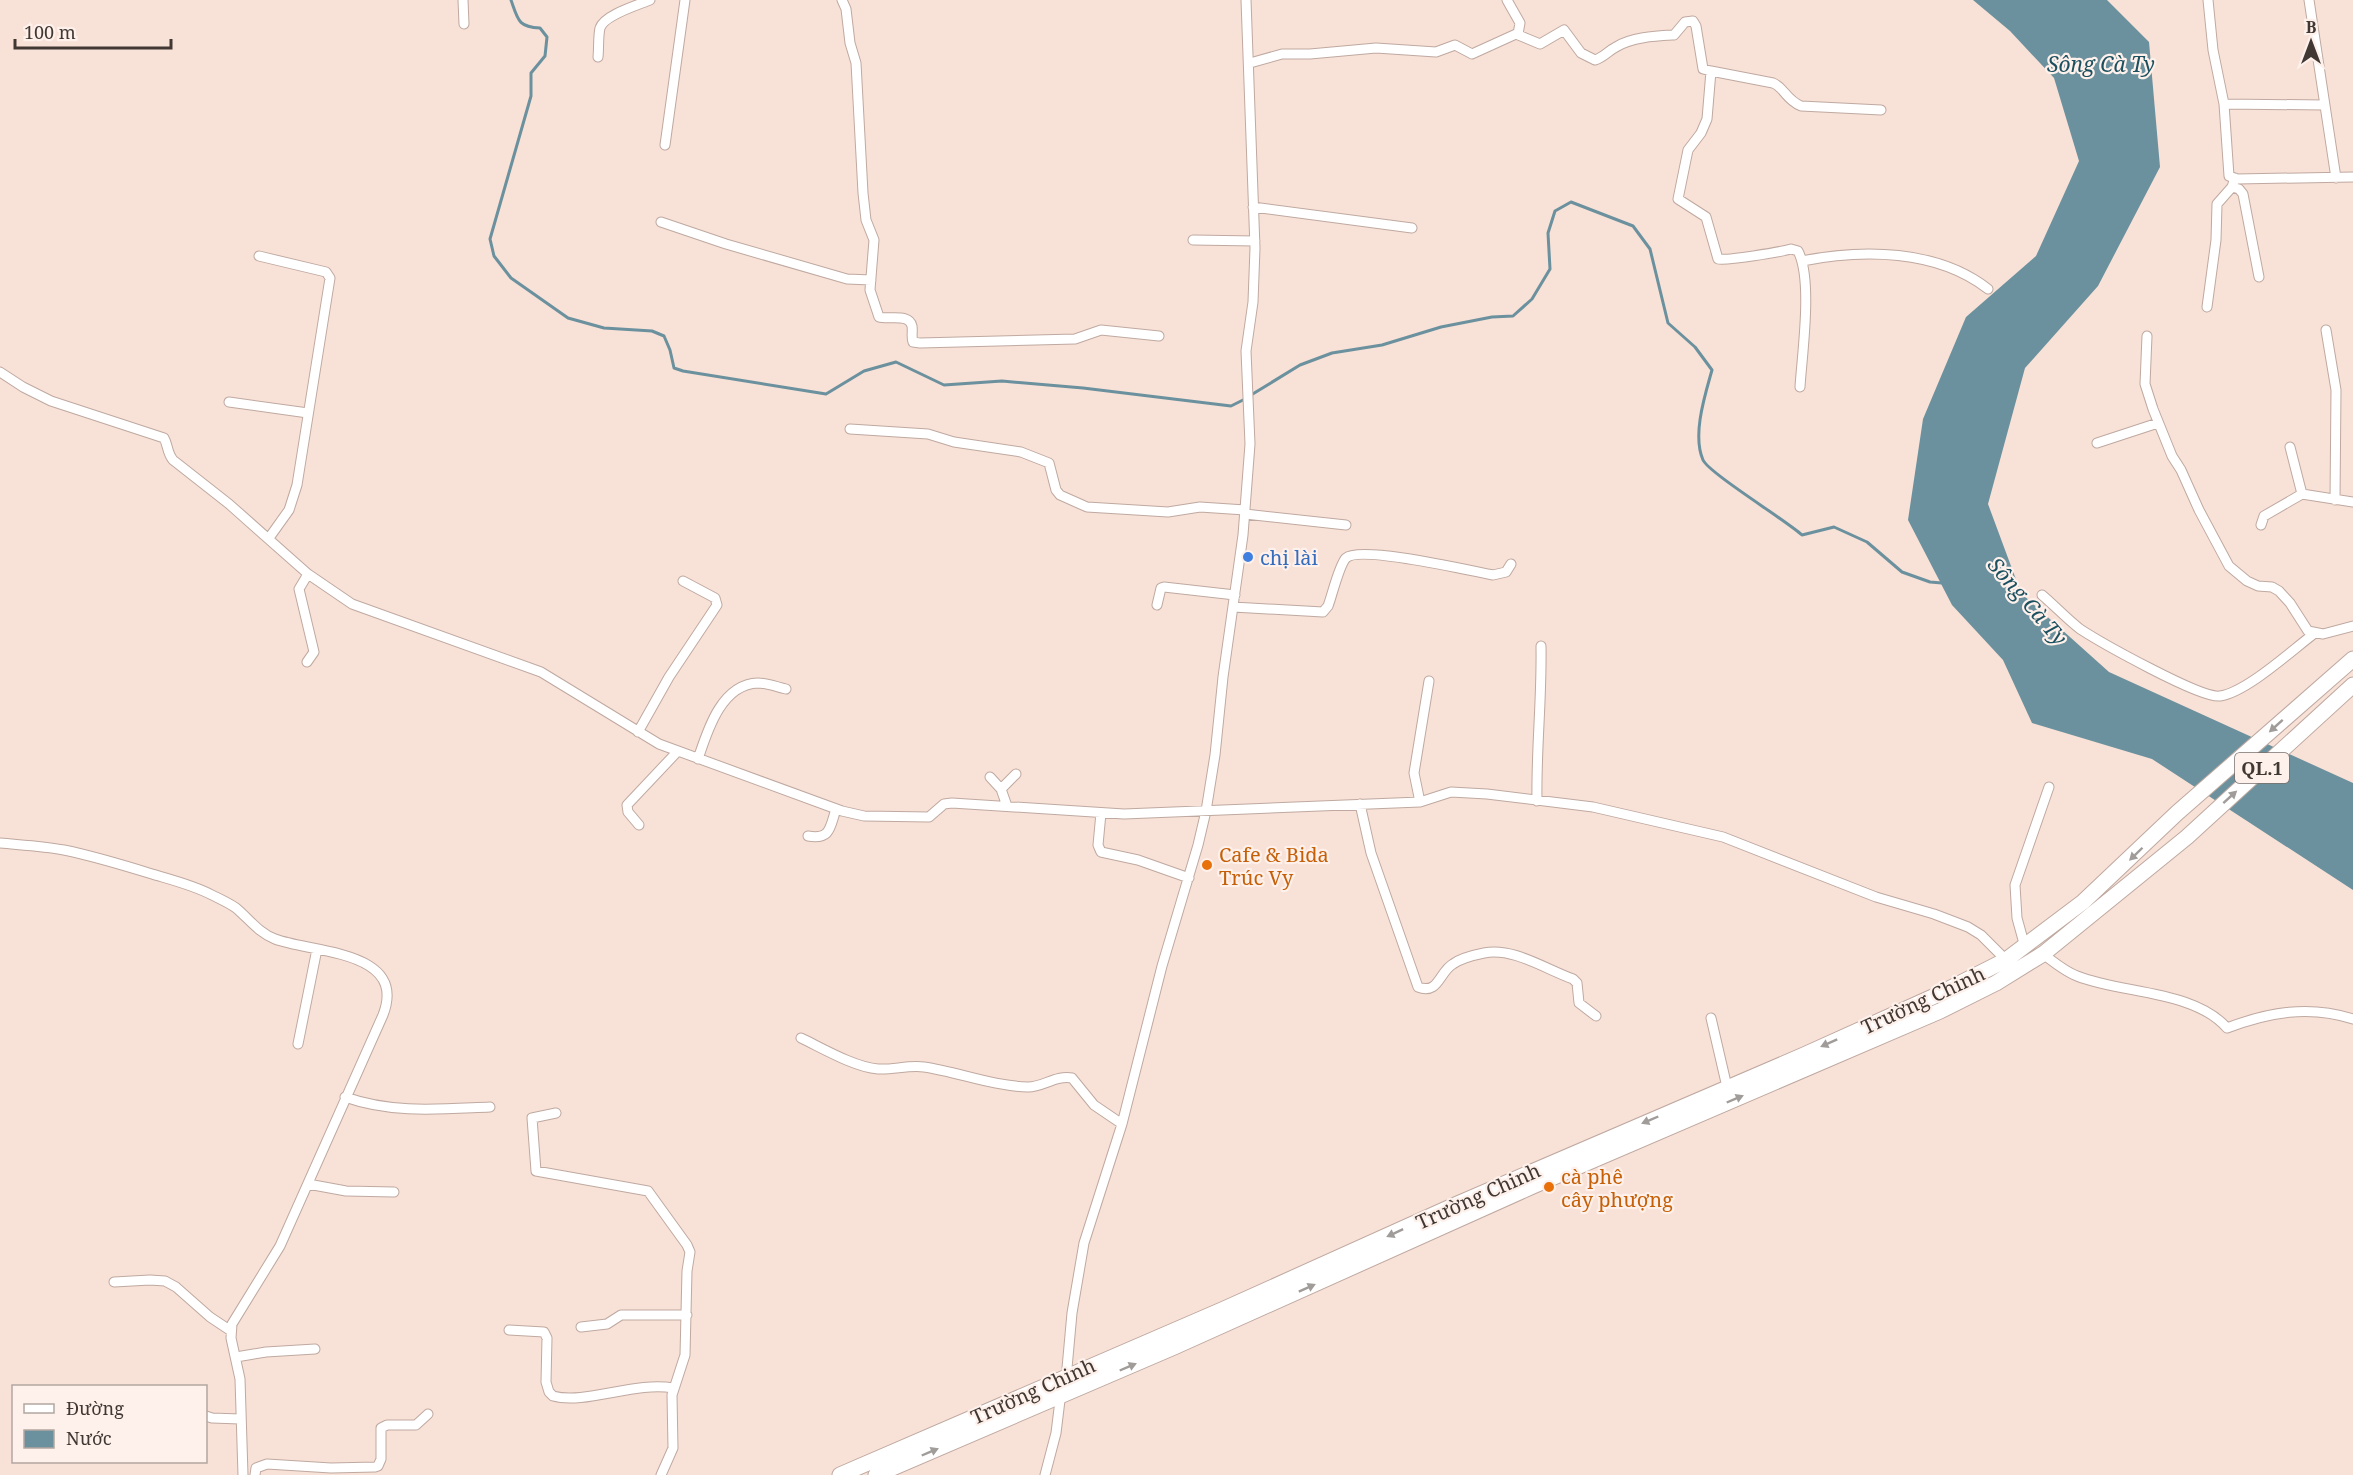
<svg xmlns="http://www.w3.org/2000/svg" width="2353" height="1475" font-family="'Noto Serif',serif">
<rect width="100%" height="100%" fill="#f8e1d7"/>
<path fill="#6b919e" d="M1973,0h134l42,42 11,125 -62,119 -73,82 -37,136 33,89 88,79 244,111v107l-201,-131 -120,-36 -29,-63 -51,-55 -44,-85 15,-101 43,-102 70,-61 43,-95 -25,-83 -44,-47z"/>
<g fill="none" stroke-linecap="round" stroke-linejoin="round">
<path stroke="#6b919e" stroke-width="3" d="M511,0c7,20 7,27 29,28l7,9 -2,19 -14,17v23l-41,143 4,17 17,22 57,40 36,10 48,3 12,5 6,14 4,18 9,3 143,23 38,-23 32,-9 48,23 58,-4 81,7 148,18 14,-7
M1251,395l49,-30 32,-12 50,-8 59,-18 51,-10 21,-1 19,-17 18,-30 -2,-36 7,-22 16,-9 62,24 17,23 18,74 27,24 17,23c-7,25 -20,65 -9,90 6,13 81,59 99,75l32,-8 33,15 35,30 28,10 12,1"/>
<defs>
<path id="minor" d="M463,0l1,24
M842,0l4,9 4,34 6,20 7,130 3,27 8,20 -4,50 9,27c10,3 30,-4 33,9 1,6 -1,10 1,16l7,1 155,-4 26,-9 58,6
M1507,0l13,23 -2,11
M2208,0l5,50 11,54 5,72 8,3 116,-2
M2309,0l27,178
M598,57c1,-9 0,-20 2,-29 4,-13 38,-23 50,-28
M1250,63l32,-9h28l66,-6 60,4 19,-7 17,9 44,-20 24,10 24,-14 17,23 14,7c9,-3 13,-9 21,-13 16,-10 40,-11 58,-12l11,-13 8,-1 3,5 7,43 8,2 -4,48 -6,14 -13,17 -10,49 28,18 12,42c9,2 62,-7 73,-10l7,2c15,29 4,103 2,136
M1711,71l62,12c12,5 12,16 28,23l80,4
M2224,104l100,1
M665,145l20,-145
M2232,187l7,2 4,5 16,83
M1253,207l159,21
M661,222l65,22 121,35 24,1
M1193,240l62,1
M259,256l67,16 4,6 -33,207 -8,25 -20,28
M1802,261c60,-12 135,-12 186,28
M2207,307l9,-67 1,-36 15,-17 3,-9
M2326,330l10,60 -1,110
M2147,336l-2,48 8,25 19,47 9,14 18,40 30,56 18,15 11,5 14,1 7,4 11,12 18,28 15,3 30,-8
M0,372l23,15 28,14 113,37c4,7 3,15 9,22l56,44 79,70 44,30 189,68 118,72 183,67 22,5 65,1 15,-13 8,-1 172,11 296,-12 31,-10 36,2 106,13 130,30 153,60 58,17 34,13 13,8 25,25
M229,402l79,11
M850,429l78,5 26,8 67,10 28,11 7,27 4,5 27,12 81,5 32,-5 45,3
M2097,443l61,-20
M2290,447l12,47 51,8
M1245,514l101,11
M2261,525l3,-9 38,-22
M2042,595c13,11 25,24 38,34 20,13 121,70 140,67 27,-4 72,-46 95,-63
M1157,605l4,-17 3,-1 71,8
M1233,607l90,5 5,-6c4,-10 11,-41 18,-48 14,-13 125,13 147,17l13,-3 5,-8
M307,662l7,-10 -15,-63 9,-15
M638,732l31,-55 48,-72 -2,-7 -32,-17
M698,759c9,-27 23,-75 60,-76 9,0 19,4 28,6
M990,777l11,12 6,17
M1001,789l15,-15
M1537,801c-1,-51 5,-103 4,-155
M1420,802l-6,-29 15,-92
M1360,804l11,49 47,134c21,8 21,-15 35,-23 8,-6 21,-9 31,-11 29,-6 61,16 89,26l4,4 2,20 17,13
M1101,813l-3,32 3,7 37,8 51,18
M639,825l-11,-13 -1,-7 50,-53
M808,836c23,4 22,-9 28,-27
M0,843c21,2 43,3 64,7 29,6 59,15 88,24 20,6 41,11 60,21 8,4 17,8 24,13 13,11 23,25 39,31 37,14 133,11 108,76l-103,231 -48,78 -1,14 9,41 3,96
M2025,947l-8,-29 -2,-33 34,-98
M2043,954c11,8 21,17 34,22 45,18 117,14 150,52 42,-16 82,-23 126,-9
M1711,1018l16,69
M801,1038c21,10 53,29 77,31 15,1 30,-4 46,-2 34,5 68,19 104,20 15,0 28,-12 44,-9l22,27 28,19
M298,1044l19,-95
M345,1097c48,17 96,12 145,10
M556,1113l-24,5 4,53 112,20 39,54 3,7 -3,19 -2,84 -13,40 1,53 -12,27
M308,1184l38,7 48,1
M114,1282l36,-2 15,1 11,6 34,30 21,14
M581,1327l26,-3 14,-9h66
M509,1330l35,2 3,6 -1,44 3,10 4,4c32,9 83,-15 120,-8
M236,1357l30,-5 49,-3
M1066,1379l6,-66 12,-70 38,-119 40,-158 36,-121 8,-34 9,-56 8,-78 20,-142 7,-91 -4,-93 7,-49 2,-54 -9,-248
M206,1416l6,2 28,1
M255,1475l1,-7 11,-4 64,4 44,-1 3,-1 3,-7v-31l6,-3h29l12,-11
M1045,1475l11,-42 5,-41"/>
<path id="trunk" d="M840,1475l382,-165 233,-105 349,-150 133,-60 69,-35 77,-58 94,-89 176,-154
M876,1475l298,-128 359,-161 407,-175 56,-28 47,-29 144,-117 166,-152"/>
</defs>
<use href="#minor" stroke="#bfa9a0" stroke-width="11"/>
<use href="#trunk" stroke="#bfa9a0" stroke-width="17"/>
<use href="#minor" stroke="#fff" stroke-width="9"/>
<use href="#trunk" stroke="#fff" stroke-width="15"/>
</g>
<defs><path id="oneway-solid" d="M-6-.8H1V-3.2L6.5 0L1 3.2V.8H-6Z" transform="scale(1.5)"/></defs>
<g fill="#a09c9a">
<use href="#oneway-solid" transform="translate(2276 726) rotate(138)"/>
<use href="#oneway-solid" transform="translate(2230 797) rotate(-42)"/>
<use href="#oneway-solid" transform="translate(2136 854) rotate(136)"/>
<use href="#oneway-solid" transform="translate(1829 1043) rotate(156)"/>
<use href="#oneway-solid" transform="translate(1735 1099) rotate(-23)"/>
<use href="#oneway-solid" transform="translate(1650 1120) rotate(157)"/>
<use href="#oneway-solid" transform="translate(1395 1233) rotate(155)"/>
<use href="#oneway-solid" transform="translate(1307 1288) rotate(-24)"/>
<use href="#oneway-solid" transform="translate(1128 1367) rotate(-23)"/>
<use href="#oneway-solid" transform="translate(930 1452) rotate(-23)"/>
</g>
<circle fill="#3f7fe0" stroke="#fef0ea" stroke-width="2" cx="1248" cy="557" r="6"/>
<g fill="#e8710a" stroke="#fef0ea" stroke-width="2">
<circle cx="1207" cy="865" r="6"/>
<circle cx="1549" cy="1187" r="6"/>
</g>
<g text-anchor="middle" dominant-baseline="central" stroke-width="4.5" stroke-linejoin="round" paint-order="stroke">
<rect fill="#fef0ea" stroke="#7a6f6b" stroke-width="1.5" x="2235" y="753" width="54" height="30" rx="4.5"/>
<g font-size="18" font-weight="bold" fill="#413834">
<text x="2262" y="768">QL.1</text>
</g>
<g font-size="20" fill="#366cbe" stroke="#fef0ea" text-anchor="start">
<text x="1260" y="557">chị lài</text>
</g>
<g font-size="20" fill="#c56008" stroke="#fef0ea" text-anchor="start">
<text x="1219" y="854">Cafe &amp; Bida<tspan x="1219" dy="23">Trúc Vy</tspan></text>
<text x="1561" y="1176">cà phê<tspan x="1561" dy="23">cây phượng</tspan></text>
</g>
<g font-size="20" fill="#413834" stroke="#fef0ea">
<text transform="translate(1923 1000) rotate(-25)">Trường Chinh</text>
<text transform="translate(1478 1196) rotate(-24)">Trường Chinh</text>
<text transform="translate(1033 1391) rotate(-24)">Trường Chinh</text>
</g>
<g font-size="21" font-style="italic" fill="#1b5060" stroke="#fef0ea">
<text x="2101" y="64">Sông Cà Ty</text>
<text transform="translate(2028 601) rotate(49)">Sông Cà Ty</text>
</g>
</g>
<rect x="12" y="1385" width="195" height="78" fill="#fef0ea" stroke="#b2a6a1" stroke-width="1.5"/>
<rect x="24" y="1404" width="30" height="9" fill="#ffffff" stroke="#b2a6a1" stroke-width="1.5"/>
<text x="66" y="1415" font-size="18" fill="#413834">Đường</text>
<rect x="24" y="1430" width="30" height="18" fill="#6b919e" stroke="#b2a6a1" stroke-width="1.5"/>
<text x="66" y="1445" font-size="18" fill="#413834">Nước</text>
<g transform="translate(2311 42)" stroke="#fef0ea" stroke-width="4.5" paint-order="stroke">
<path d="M0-4.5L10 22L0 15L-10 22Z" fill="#413834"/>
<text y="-9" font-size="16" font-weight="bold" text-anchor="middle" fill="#413834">B</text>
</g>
<path d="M15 39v9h156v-9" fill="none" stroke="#413834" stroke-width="3"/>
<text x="24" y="39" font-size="18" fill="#413834" stroke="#fef0ea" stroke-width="4.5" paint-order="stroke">100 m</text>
</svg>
